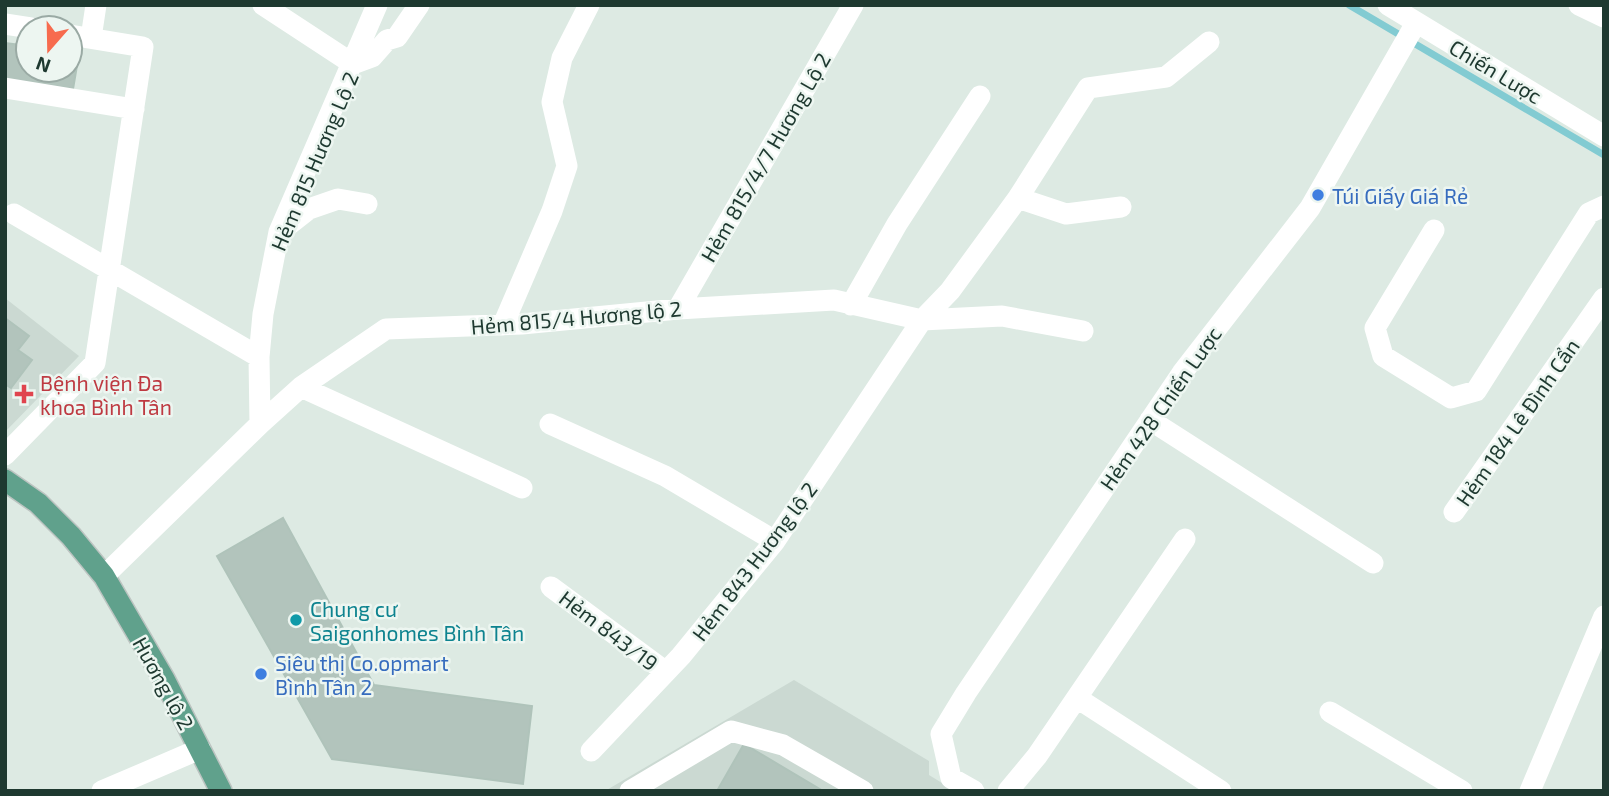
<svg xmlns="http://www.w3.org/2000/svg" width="1609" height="796" font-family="'Exo 2',sans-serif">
<rect width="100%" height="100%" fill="#ddeae3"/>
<path fill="#cbd9d2" d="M5,298l74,58 -74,76z
M794,680l135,81v14l26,16h-350z"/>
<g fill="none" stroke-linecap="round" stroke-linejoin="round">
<path stroke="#82cbd2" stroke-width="7" d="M1349,5l255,150"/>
</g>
<path fill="#b2c4bc" stroke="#afc3ba" stroke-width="2" d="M5,43l23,3v24h42v-17l9,1 -6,35 -68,-10z
M5,318l24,18 -11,14 14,10 -21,28 -6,-4z
M283,518l91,167 158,21 -9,78 -191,-25 -115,-203z
M744,744l79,47h-106z"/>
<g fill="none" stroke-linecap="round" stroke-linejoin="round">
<defs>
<path id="major" d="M5,480l33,23 33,33 33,40 60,103 57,112"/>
</defs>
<use href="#major" stroke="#bcc4c1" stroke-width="24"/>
<path stroke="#fff" stroke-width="21" d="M263,5l90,59
M1388,5l216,131
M1579,5l25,12
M5,24l26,4
M91,38l5,-33
M353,64l19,-7 15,-17 10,-3 22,-32
M5,88l129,21
M1018,198l70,-110 78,-11 43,-35
M14,214l245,143
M1434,230l-59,98 8,28 68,42 25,-7 113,-178 15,-7
M281,231l28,-22 29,-10 29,5
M851,305l46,-81 83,-128
M678,309l175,-304
M503,325l49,-114 15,-45 -15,-64 10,-44 27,-53
M301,387l221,101
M1150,420l223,143
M260,424l-1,-67 4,-43 16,-82 98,-227
M550,424l115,52 110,65
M5,455l90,-92 48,-316 -73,-12
M1454,512l150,-214
M104,576l156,-152 41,-37 85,-58 136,-5 156,-15 156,-9 88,20 80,-4 81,15
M551,587l115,85
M1077,698l144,93
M1330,712l132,79
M591,751l90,-95 94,-115 147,-221 28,-29 68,-93 48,16 55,-7
M102,791l98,-42
M630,791l101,-60 52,14 80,46
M974,791l-23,-13 -10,-44 25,-41 216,-320 128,-165 106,-185
M1008,791l29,-35 148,-217
M1530,791l74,-175"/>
<use href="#major" stroke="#60a18c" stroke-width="21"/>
</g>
<g fill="#3f7fe0" stroke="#edf6f1" stroke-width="2.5">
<circle cx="1318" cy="195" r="7"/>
<circle cx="261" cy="674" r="7"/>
</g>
<path fill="#e0444e" stroke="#edf6f1" stroke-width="2.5" d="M20.5 383.5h7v7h7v7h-7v7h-7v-7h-7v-7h7z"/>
<circle fill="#0f9aa8" stroke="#edf6f1" stroke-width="2.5" cx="296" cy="620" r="7"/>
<g text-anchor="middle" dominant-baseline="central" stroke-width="5" stroke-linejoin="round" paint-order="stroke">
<g font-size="21" fill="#1e3930" stroke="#edf6f1">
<text transform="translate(1496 71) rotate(31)">Chiến Lược</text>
<text transform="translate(765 157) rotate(-60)">Hẻm 815/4/7 Hương Lộ 2</text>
<text transform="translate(314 161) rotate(-67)">Hẻm 815 Hương Lộ 2</text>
<text transform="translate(576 317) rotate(-5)">Hẻm 815/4 Hương lộ 2</text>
<text transform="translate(1160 408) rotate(-55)">Hẻm 428 Chiến Lược</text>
<text transform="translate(1517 422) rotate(-55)">Hẻm 184 Lê Đình Cẩn</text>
<text transform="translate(754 561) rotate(-53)">Hẻm 843 Hương lộ 2</text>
<text transform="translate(609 630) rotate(37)">Hẻm 843/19</text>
<text transform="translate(164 683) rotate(61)">Hương lộ 2</text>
</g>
<g font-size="21" fill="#366cbe" stroke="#edf6f1" text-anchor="start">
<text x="1332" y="195">Túi Giấy Giá Rẻ</text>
<text x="275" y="662">Siêu thị Co.opmart<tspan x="275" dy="24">Bình Tân 2</tspan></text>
</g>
<g font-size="21" fill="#be3a42" stroke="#edf6f1" text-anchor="start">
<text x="40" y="382">Bệnh viện Đa<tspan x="40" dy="24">khoa Bình Tân</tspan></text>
</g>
<g font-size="21" fill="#0d838f" stroke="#edf6f1" text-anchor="start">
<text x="310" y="608">Chung cư<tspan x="310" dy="24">Saigonhomes Bình Tân</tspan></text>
</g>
</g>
<rect width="1609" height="796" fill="none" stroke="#1e3930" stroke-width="14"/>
<g transform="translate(49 49) rotate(200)"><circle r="33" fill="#edf6f1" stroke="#9aaaa4" stroke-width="2"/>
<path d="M0-5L12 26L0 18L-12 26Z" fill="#f76b4e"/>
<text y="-10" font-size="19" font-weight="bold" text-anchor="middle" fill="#1e3930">N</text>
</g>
</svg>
